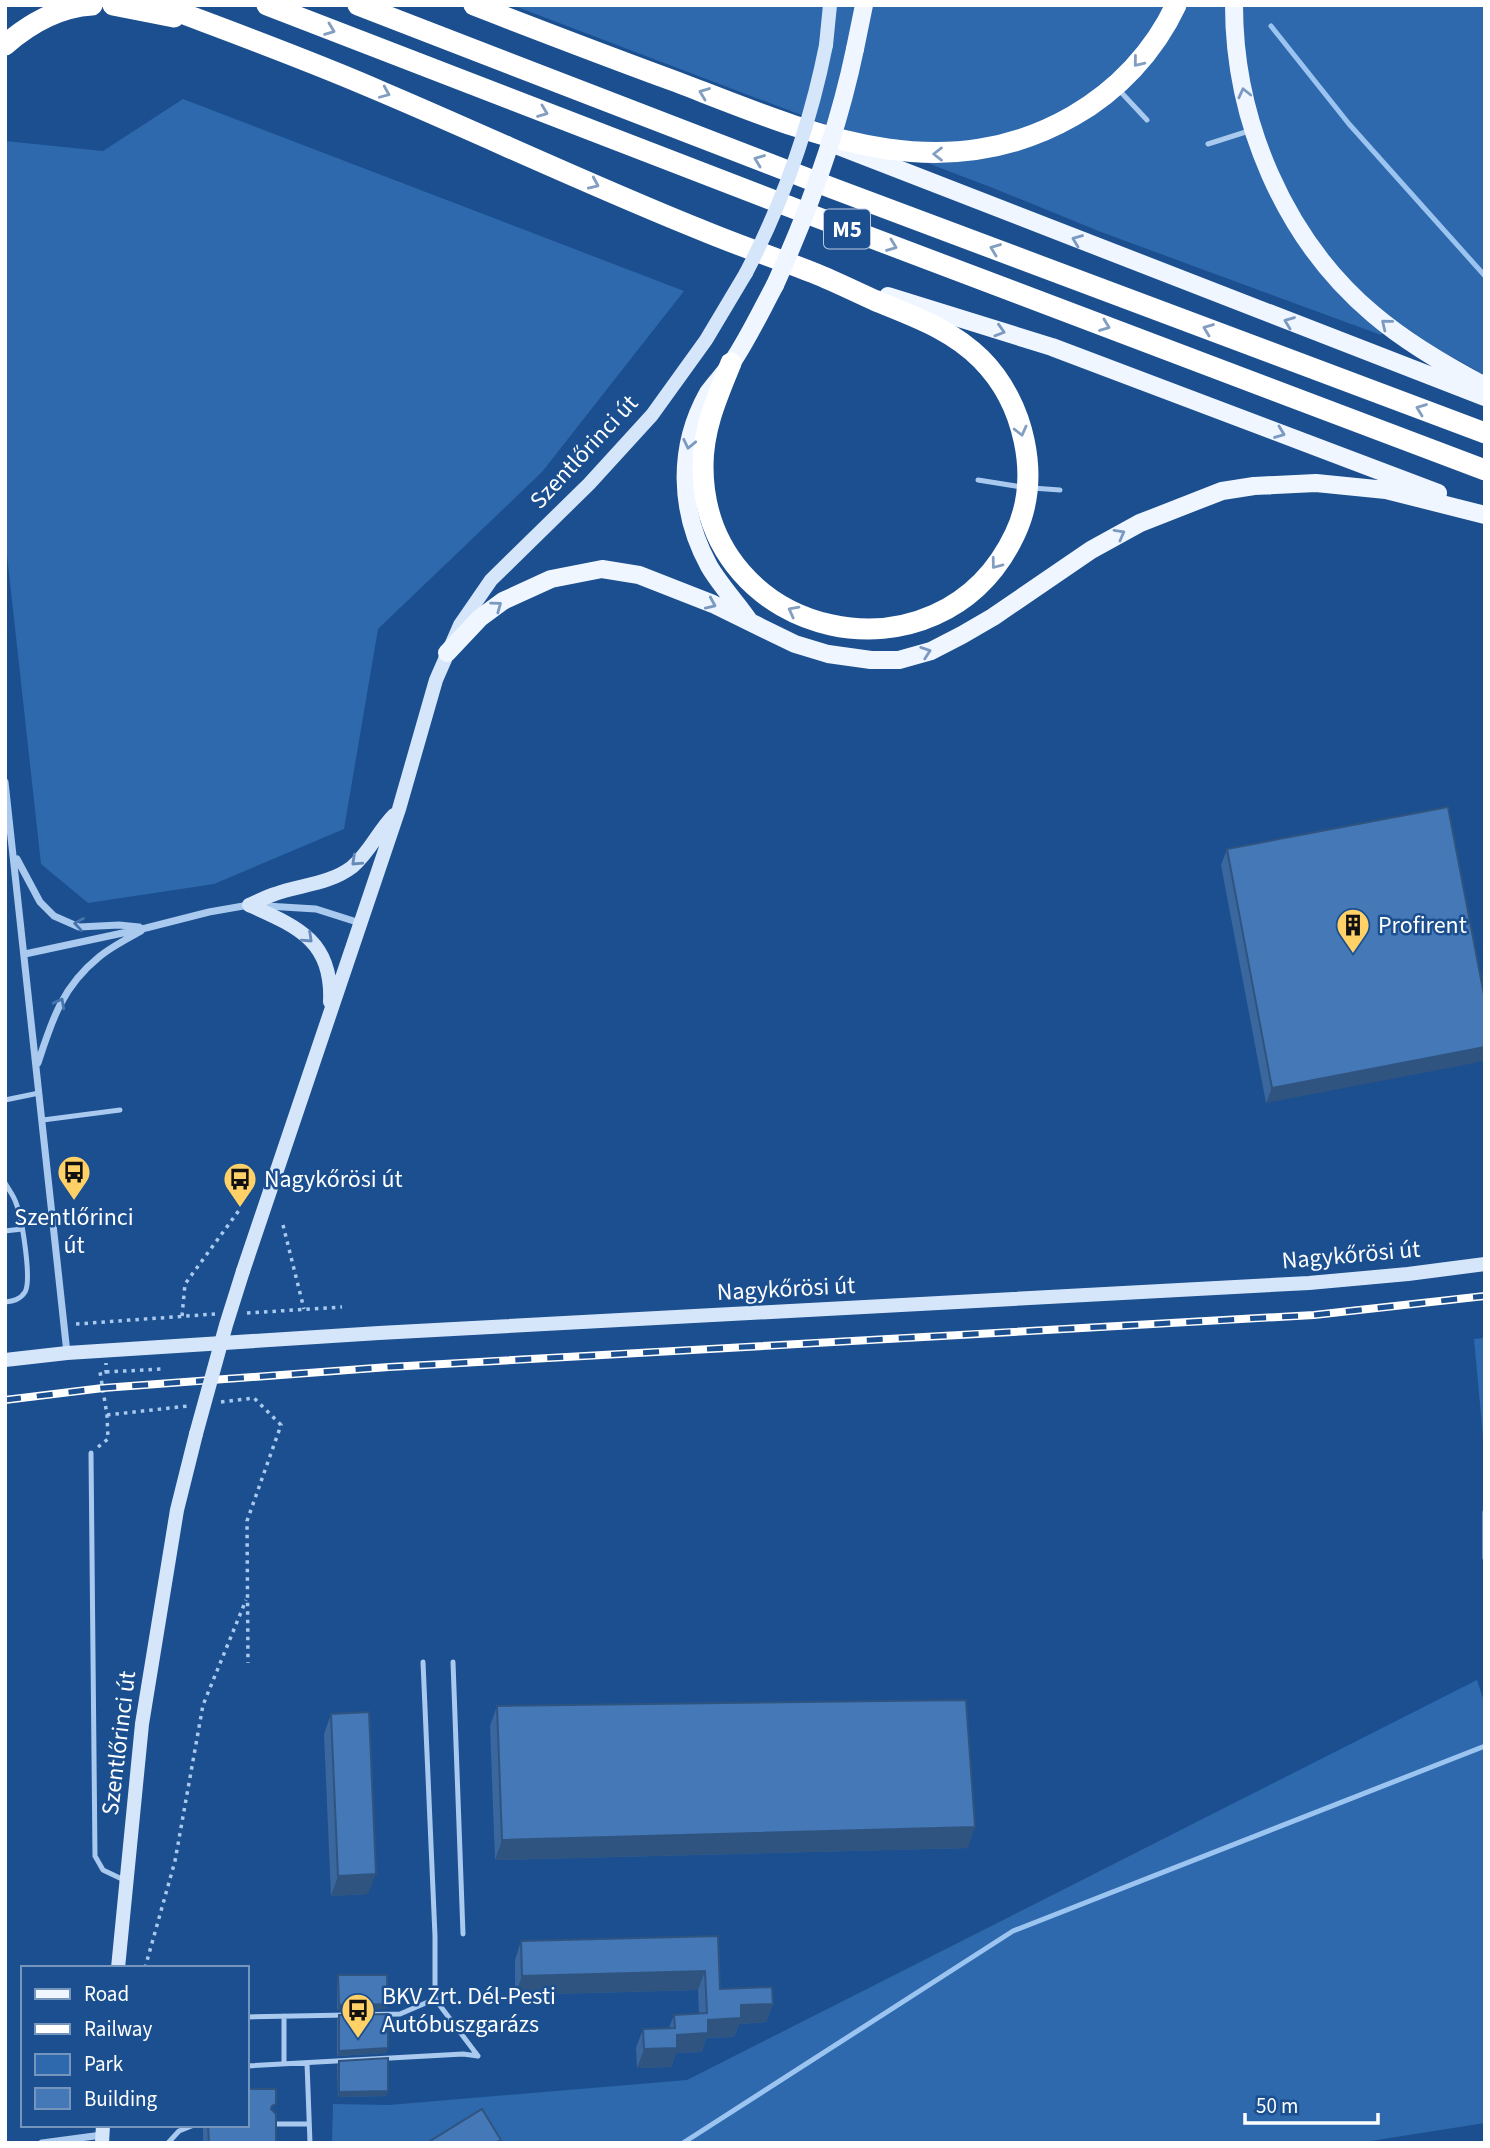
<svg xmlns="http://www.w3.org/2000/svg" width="1490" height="2148" font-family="'Source Sans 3',sans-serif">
<rect width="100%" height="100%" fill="#1b4f8f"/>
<path fill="#2e69ad" d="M512,5h973v370l-51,-28 -41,-28 -12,16 -280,-103 -108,-44z
M183,99l501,192 -142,181 -164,157 -34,200 -130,55 -126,19 -47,-39 -36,-327v-396l98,10z
M1485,1338v120l-11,-119z
M1477,1680l8,25v418l-127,20h-1026l1,-39 56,1 298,-25z"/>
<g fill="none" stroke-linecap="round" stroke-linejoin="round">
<path stroke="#9cc4f0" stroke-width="5" d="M1271,26l78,98 136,152
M1485,1512v46
M683,2143l330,-212 472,-185"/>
<path stroke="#a9c9ee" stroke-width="3.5" stroke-dasharray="3.5 5" stroke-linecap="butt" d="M283,1225l21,84
M247,1313l95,-6
M182,1316l3,-32 55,-75
M76,1324l139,-10
M106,1372l56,-3
M221,1402l33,-4 27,27 -34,96 1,142
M107,1415l81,-9
M98,1447l10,-8 -1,-24 -7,-43h6v-9
M145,1968l30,-107 28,-156 43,-105"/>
<path stroke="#a9c9ee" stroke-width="5" d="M1118,89l29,31
M1208,144l44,-14
M978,480l44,7
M1032,488l28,2
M5,1100l34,-7
M43,1120l77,-10
M5,1183c4,7 9,13 11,20 6,15 16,77 9,89 -5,8 -12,9 -20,10
M5,1231l17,-2
M91,1453l4,403 8,14 21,10
M423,1662l12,274v63l43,57
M453,1662l10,272
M247,2017l153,-3 35,-15
M307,2063l3,80
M284,2064v-48
M247,2066l216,-12 15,2
M271,2124h38
M168,2143l11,-12 15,-6"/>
<path stroke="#a9c9ee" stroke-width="7" d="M5,782l62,571
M17,859l23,43 14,14 25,11 40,-2 20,2
M25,954l121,-26 63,-16 40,-7 67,4 44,14
M38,1063c14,-43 24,-76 61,-106 12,-10 28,-18 42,-26
M42,2143l60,-8"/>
<path stroke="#d6e6fa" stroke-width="14" d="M826,45l4,-40
M249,905c9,-4 17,-8 26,-11 25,-9 55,-10 77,-27 18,-15 26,-36 42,-52
M249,905c49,22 84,36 81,97
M243,1271l156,-462 37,-129 24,-55 31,-45 98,-96 63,-69 54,-75 40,-67
M5,1360l62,-7 312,-20 930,-50 99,-9 77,-10
M118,1968l24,-244 35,-214 19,-76
M102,2143l1,-18"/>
<path stroke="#f0f6ff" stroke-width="18" d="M1234,5c0,115 50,234 139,309 34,29 72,51 112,72
M855,49l9,-44
M836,145l649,252
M888,296l164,51 386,146
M750,622c-13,-19 -30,-37 -41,-56 -30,-55 -32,-118 -1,-173 7,-10 16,-19 23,-29 17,-25 30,-53 44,-79
M447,653l33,-35 23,-17 48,-22 51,-10 37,6 74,29 82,40 33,10 43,6h28l32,-9 31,-16 31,-18 98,-67 49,-27 82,-32 32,-5 62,-3 70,7 99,25"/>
<path stroke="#fff" stroke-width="21" d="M113,5l61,12
M160,5c74,28 149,55 222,87 106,45 210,94 317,137 38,16 77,29 115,44 20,8 40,18 60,27 38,16 76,28 107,59 43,43 61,118 34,175 -75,159 -312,106 -312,-68 0,-37 14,-69 28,-103
M267,5l552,213 666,252
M358,5l474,183 653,245
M474,5c67,26 135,52 203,77 130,50 262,111 396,34 44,-25 81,-64 103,-111
M5,45c24,-21 54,-38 87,-40"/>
<defs>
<path id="rail" d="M5,1400l98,-12 286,-21 925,-52 171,-19"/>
</defs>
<use href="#rail" stroke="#fff" stroke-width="8"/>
<use href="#rail" stroke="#1b4f8f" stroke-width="5" stroke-dasharray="16" stroke-linecap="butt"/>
<path stroke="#d6e6fa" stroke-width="14" d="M746,273c38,-73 64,-147 80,-228
M196,1434l30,-109 17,-54"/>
<path stroke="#f0f6ff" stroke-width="18" d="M775,285c35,-77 63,-154 80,-236"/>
</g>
<path fill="#3a679d" d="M1227,849l258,151 -219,103 -45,-238z
M497,1706l471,142 -473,12 -5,-134z
M331,1714l37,180 -37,2 -7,-162z
M718,1936l2,53 53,15 -7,18 -27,2 -5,13 -28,1 -4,14 -26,1 -5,14 -34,1 -1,-20 7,-19 26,-1 5,-13 25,-2 -1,-23 -183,5v-35l6,-19z
M338,1975l50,29 -2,5 -49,1v-30z
M339,2015l47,38 -49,3v-36z
M339,2061l48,35 -49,1 -1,-31z
M273,2111l3,32h-73v-18h44z"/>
<path fill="#305480" d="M1485,1047v14l-219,42 6,-15z
M975,1827l-7,21 -473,12 7,-20z
M376,1874l-8,20 -37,2 7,-20z
M705,1971l-7,19 -183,5 7,-19z
M388,2004l-2,5 -49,1 2,-5z
M773,2004l-7,18 -27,2 -5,13 -28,1 -4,14 -26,1 -5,14 -34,1 7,-19 97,-44z
M388,2048l-2,5 -49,3 2,-5z
M388,2091l-1,5 -49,1 1,-5z"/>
<path fill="#4478b7" stroke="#305480" stroke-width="2" d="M1448,807l37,193v47l-213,41 -45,-239z
M966,1700l9,127 -473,13 -5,-134z
M369,1712l7,162 -38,2 -7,-162z
M718,1936l2,53 52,-2 1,17 -32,1v13l-33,2v13l-31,2v13l-33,1 -1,-20 32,-1 -1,-13 33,-2 -2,-42 -183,5 -1,-35z
M338,1975h49l1,29 -49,1z
M388,2014v34l-49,3v-36z
M388,2058v33l-49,1v-31z
M247,2089h29v15l-4,2 -1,3 5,5v29h-67l-1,-18h39z
M482,2109l19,31 -6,3h-68z"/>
<defs><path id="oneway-chevron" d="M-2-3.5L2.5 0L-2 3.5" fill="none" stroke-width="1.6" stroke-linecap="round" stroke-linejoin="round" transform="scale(1.75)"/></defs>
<g stroke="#829ec1">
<use href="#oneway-chevron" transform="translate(330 30) rotate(21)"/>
<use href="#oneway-chevron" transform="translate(1138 62) rotate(129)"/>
<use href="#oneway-chevron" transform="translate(385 93) rotate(23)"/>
<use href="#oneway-chevron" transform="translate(704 93) rotate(-159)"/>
<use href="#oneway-chevron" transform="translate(543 112) rotate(21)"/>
<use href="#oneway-chevron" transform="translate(938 154) rotate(180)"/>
<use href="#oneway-chevron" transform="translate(759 160) rotate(-159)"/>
<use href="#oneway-chevron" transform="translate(594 184) rotate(24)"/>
<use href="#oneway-chevron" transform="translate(892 246) rotate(21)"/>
<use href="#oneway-chevron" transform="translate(995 249) rotate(-159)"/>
<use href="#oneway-chevron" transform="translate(1105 326) rotate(21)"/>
<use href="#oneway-chevron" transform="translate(1208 329) rotate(-159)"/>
<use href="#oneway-chevron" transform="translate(1421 409) rotate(-159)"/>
<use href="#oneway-chevron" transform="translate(1021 431) rotate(76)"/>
<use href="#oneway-chevron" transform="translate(996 564) rotate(127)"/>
<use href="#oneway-chevron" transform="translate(793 611) rotate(-152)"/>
</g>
<g stroke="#7b9ac1">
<use href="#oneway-chevron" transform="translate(1244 93) rotate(-103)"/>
<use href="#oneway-chevron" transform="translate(1077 240) rotate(-159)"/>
<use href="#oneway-chevron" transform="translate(1289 322) rotate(-159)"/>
<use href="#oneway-chevron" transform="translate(1386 324) rotate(-141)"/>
<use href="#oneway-chevron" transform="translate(1000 331) rotate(17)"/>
<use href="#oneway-chevron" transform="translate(1280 433) rotate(21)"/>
<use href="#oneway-chevron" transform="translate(689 444) rotate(102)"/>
<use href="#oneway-chevron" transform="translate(1120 534) rotate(-29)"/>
<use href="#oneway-chevron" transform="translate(711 604) rotate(24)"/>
<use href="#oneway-chevron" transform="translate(497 606) rotate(-36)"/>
<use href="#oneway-chevron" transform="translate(926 652) rotate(-19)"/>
</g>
<g stroke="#668bba">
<use href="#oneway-chevron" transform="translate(356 861) rotate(137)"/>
<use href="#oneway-chevron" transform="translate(308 938) rotate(43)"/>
</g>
<g stroke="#4674ac">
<use href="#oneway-chevron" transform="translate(79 924) rotate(-171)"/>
<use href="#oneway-chevron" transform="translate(60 1003) rotate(-62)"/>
</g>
<defs>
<symbol id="building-pin" viewBox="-11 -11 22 30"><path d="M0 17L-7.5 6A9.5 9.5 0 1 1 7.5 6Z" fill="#ffd166" stroke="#1b4f8f"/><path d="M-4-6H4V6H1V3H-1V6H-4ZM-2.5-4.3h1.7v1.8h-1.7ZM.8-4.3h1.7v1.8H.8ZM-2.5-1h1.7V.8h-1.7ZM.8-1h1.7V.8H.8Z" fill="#111"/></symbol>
<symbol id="bus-pin" viewBox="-11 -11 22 30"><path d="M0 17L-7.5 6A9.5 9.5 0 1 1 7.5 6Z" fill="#ffd166" stroke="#1b4f8f"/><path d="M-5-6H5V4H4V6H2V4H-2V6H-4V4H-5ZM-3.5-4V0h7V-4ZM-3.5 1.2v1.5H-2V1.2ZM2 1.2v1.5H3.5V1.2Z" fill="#111"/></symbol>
</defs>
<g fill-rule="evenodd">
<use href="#building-pin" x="1334" y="906" width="38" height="52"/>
<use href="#bus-pin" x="55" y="1153" width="38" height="52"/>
<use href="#bus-pin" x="221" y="1160" width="38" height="52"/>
<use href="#bus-pin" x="339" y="1991" width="38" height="52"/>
</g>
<g text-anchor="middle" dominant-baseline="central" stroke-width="5" stroke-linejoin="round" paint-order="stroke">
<rect fill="#1b4f8f" stroke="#bbcadd" stroke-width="2" x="824" y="209.5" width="46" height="39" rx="5"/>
<g font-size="23" font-weight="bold" fill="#fff">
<text x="847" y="229">M5</text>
</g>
<g font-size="24" fill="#fff" stroke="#1b4f8f">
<text transform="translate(584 452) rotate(-47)">Szentlőrinci út</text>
<text transform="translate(1351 1255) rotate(-5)">Nagykőrösi út</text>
<text transform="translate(786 1289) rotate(-3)">Nagykőrösi út</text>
<text transform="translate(119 1743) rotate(-83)">Szentlőrinci út</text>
</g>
<g font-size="24" fill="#fff" stroke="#1b4f8f" text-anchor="start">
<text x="1378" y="925">Profirent</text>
<text x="264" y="1179">Nagykőrösi út</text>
<text x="74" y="1217" text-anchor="middle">Szentlőrinci<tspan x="74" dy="28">út</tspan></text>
<text x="382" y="1996">BKV Zrt. Dél-Pesti<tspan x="382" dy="28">Autóbuszgarázs</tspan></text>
</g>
</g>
<rect width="1490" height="2148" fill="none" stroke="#ffffff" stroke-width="14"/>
<rect x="21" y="1966" width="228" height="161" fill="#1b4f8f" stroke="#7695bc" stroke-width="2"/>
<rect x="35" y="1989" width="35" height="10" fill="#f0f6ff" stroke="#7695bc" stroke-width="2"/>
<text x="84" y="2001" font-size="21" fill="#ffffff">Road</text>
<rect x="35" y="2024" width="35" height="10" fill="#ffffff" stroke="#7695bc" stroke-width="2"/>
<text x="84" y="2036" font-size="21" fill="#ffffff">Railway</text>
<rect x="35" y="2054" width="35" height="21" fill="#2e69ad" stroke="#7695bc" stroke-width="2"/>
<text x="84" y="2071" font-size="21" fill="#ffffff">Park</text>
<rect x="35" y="2088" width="35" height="21" fill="#4478b7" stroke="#7695bc" stroke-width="2"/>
<text x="84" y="2106" font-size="21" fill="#ffffff">Building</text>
<path d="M1245 2113v10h133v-10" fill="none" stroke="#ffffff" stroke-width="3.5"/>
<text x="1256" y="2113" font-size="21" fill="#ffffff" stroke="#1b4f8f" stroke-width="5" paint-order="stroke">50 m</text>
</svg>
